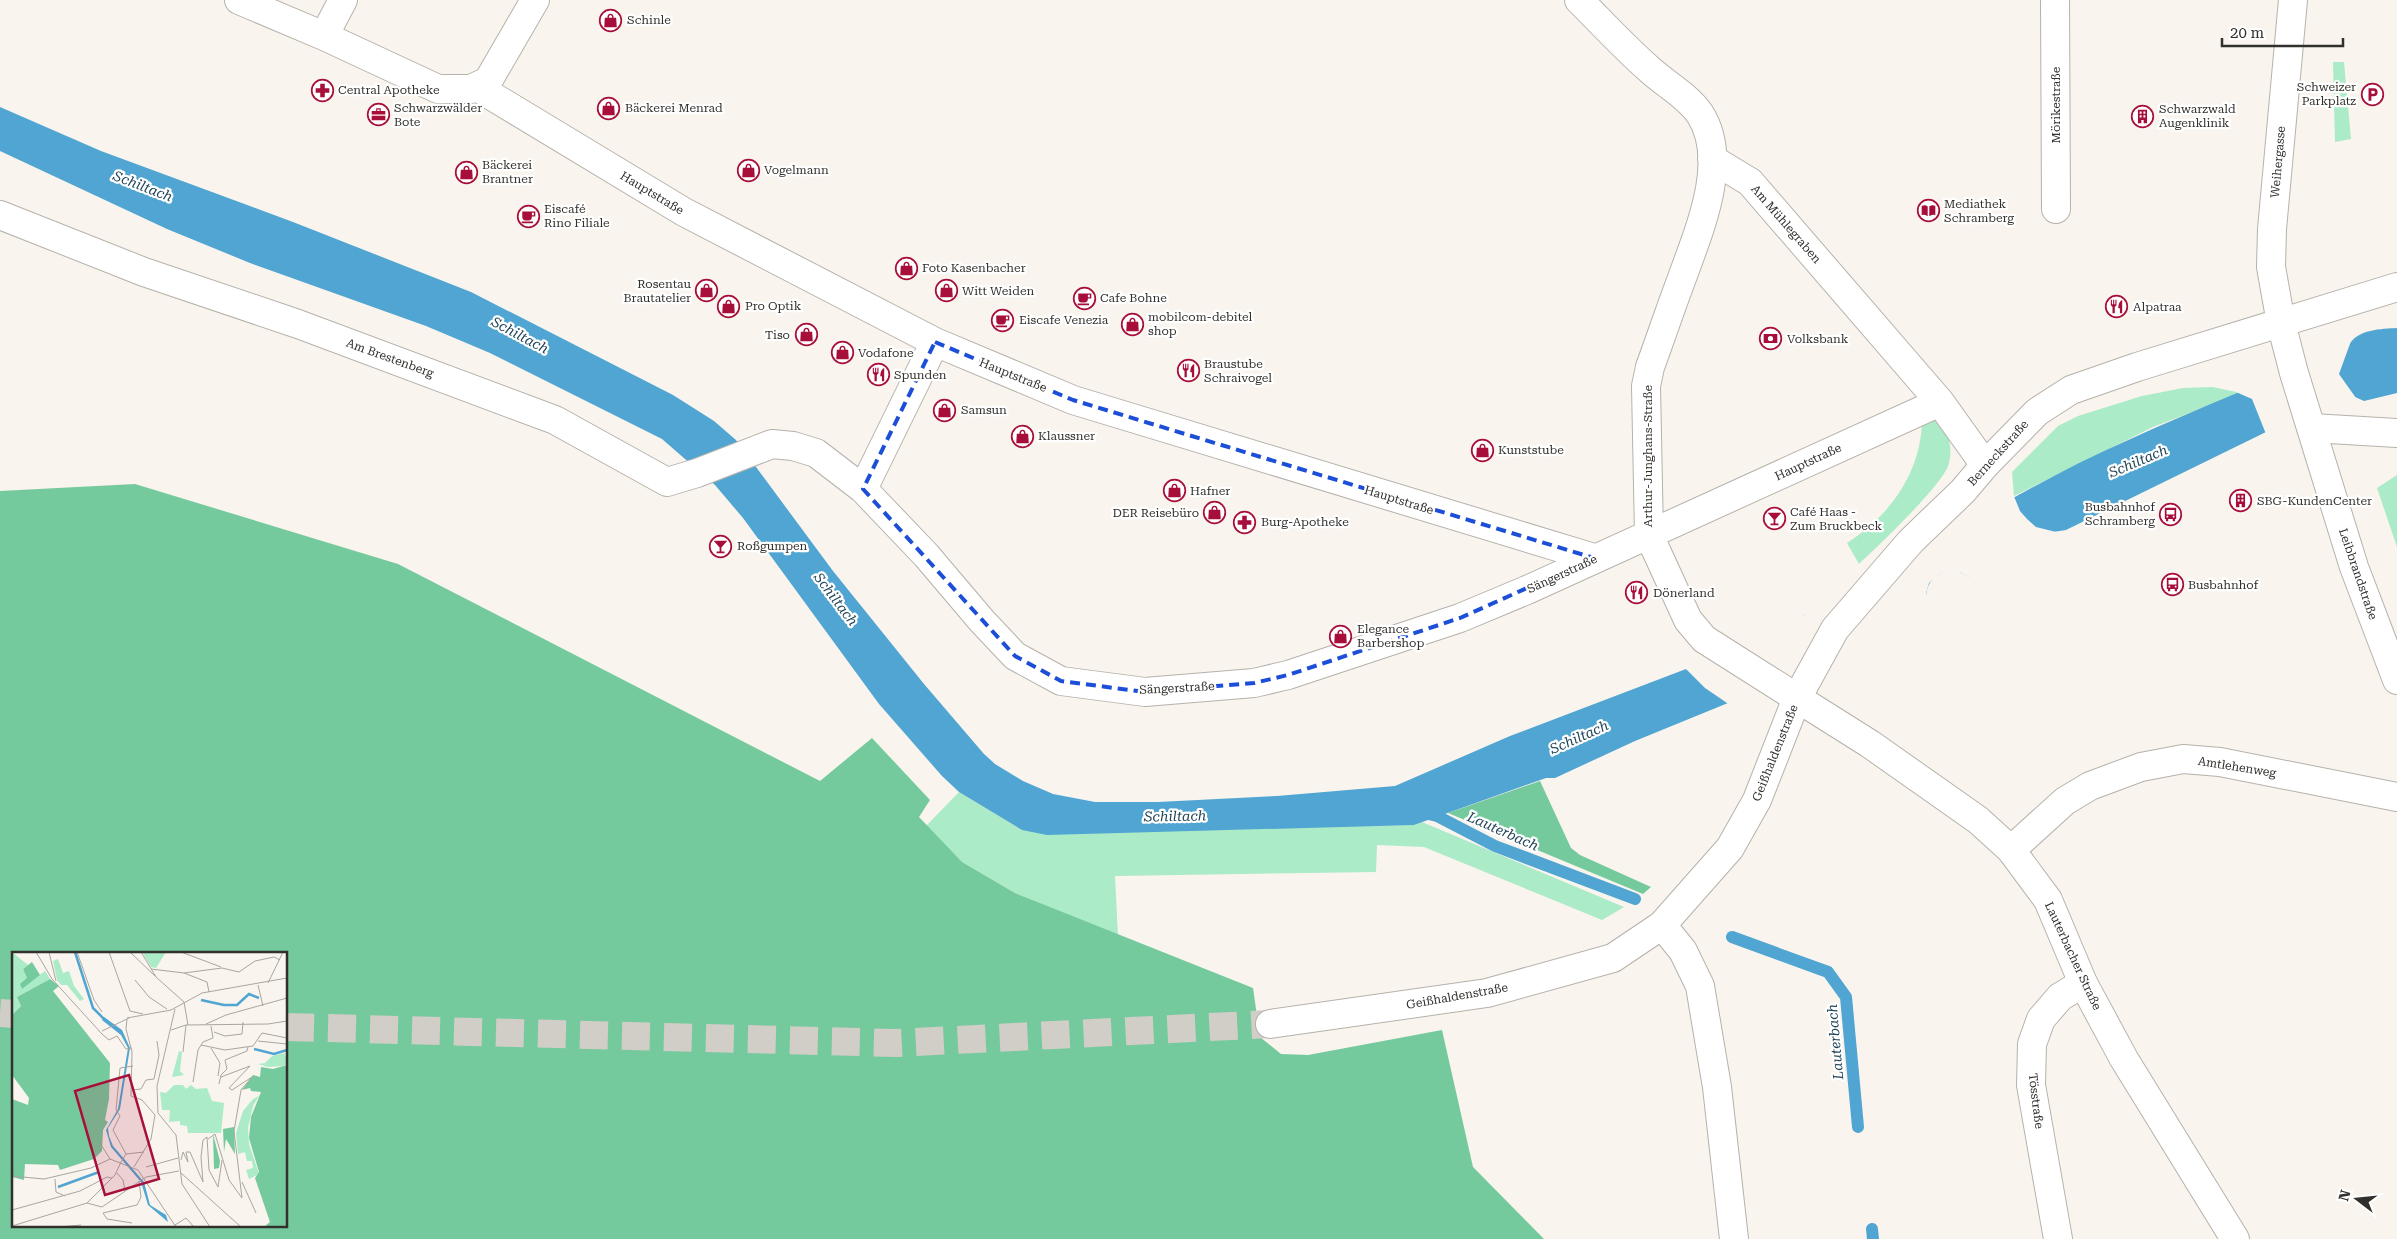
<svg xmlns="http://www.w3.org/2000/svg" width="2397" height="1239" font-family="'Roboto Serif',serif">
<rect width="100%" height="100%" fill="#f9f4ed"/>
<path fill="#abebc7" d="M2333,62h11l7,77 -16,3z
M2213,387l28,6 -88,34 -139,69 -2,-24 46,-46 20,-10 64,-20 41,-8z
M1938,416c10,15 15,30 11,47 -4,20 -72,84 -90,101l-12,-21c43,-27 74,-71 75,-122z
M2397,475v72l-20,-59z
M959,792l63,38 392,-5 8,-3 202,85 -22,13 -178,-73 -47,-2 -1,27 -261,4 3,60 -103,-43 -53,-31 -36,-36z"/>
<path fill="#75ca9d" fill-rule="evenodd" d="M135,484l263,80 422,217 52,-43 58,62 -11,17 43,45 53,31 238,95 7,49 21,17 27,1 134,-25 31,137 71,72h-1544v-748zM14,953h272v272h-272z
M1540,781l31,67 9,7 71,32 -8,7 -195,-81z"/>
<path fill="#50a5d2" d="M0,107l101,44 192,71 178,70 202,103 41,26 22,19 97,131 91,113 60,70 11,10 28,17 30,13 42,8h63l119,-6 118,-10 115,-50 176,-67 2,1c59,-28 119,-55 177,-86 71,-40 140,-84 214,-121 88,-43 180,-78 270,-118 9,-16 32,-16 48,-17v65l-33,8 -9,-4 -89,35 -200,98 -13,2 -82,46 -11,-6h-18c-13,8 -17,16 -16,32l-200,98 2,1 -93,38 -80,37h-9l-132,47 -367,10 -25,-5 -63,-38 -17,-16 -63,-72 -136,-186 -28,-33 -53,-46 -172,-86 -64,-27 -176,-63 -83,-34 -167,-78z"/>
<path fill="#f9f4ed" d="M2351,341l-12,33 17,24 -90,36 -14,-35 -16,-7z
M2013,494l7,17 7,8 9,8 20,5 -84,47 -12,-7h-18l-13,11 -3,10v13l-195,96 -1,3 -25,-17 -21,-21 4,1 96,-47 20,-6 16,-12 42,-21z"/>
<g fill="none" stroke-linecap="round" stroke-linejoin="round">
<path stroke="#50a5d2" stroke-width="12" d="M1420,812l17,4 58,30 140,53
M1732,937l96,35 18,25 12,130
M1872,1229l1,10"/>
<path stroke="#d1cdc7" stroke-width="28" stroke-dasharray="28 14" stroke-linecap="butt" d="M0,1013l14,1
M286,1027l610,16 374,-19"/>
<defs>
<path id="street" d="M239,0l85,36 114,53h33l17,-8 47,-81
M1579,0c23,23 45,47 70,69 16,15 38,26 51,45 30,47 -1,116 -18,164 -11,29 -21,59 -32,89l-4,19 3,149 39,85 16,19 93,59
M2055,0l1,209
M324,36l19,-36
M477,87l207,125 251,130 138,58 521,158
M1712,159l38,23 190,220 45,63
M0,215l144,57 154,52 257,96 112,62 30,-9 75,-29 21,2 23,7 47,36 63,66 56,66 33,35 46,25 84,11 109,-9 34,-8 172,-57 67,-28 413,-188
M2312,428l85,5
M863,489l72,-147
M2011,850l54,-49 25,-15 51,-19 42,-8 37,3 177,35
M1662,925l21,26 17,35 17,101 17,152
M2058,1239l-27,-154 1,-41 9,-25 19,-22 23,-14"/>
<path id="secondary" d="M2293,0l-21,229 -1,38 10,56 13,50 60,194 43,113
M1797,698l73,46 108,76 33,30 37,50 35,83 41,76 111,180
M1270,1024l217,-31 126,-35 49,-33 68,-77 27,-48 40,-102 38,-69 76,-88 52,-50 22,-26 52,-53 34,-22 66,-23 260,-80"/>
</defs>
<use href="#street" stroke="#b6b2ab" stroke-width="30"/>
<use href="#secondary" stroke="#b6b2ab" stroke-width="30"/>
<use href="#street" stroke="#fff" stroke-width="28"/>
<use href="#secondary" stroke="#fff" stroke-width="28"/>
</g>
<path fill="none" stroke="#1d4ed8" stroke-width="4" stroke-dasharray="10 6" stroke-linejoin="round" d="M935,342l138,58 521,158 -134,60 -172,57 -34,8 -109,9 -84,-11 -46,-25 -152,-167z"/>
<defs>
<symbol id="shop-ring" viewBox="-11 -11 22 22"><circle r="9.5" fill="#fff" stroke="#a70f3a" stroke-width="1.5"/><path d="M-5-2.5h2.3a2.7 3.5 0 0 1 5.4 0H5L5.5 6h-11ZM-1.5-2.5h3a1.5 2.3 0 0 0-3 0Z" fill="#a70f3a"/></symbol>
<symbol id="pharmacy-ring" viewBox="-11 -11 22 22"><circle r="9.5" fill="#fff" stroke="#a70f3a" stroke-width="1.5"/><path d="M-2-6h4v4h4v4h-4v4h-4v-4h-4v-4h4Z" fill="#a70f3a"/></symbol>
<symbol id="parking-ring" viewBox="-11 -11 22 22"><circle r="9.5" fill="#fff" stroke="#a70f3a" stroke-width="1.5"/><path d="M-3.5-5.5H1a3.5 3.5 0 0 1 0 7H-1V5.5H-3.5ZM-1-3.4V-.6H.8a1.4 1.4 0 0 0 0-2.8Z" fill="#a70f3a"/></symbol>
<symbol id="office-ring" viewBox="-11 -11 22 22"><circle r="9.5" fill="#fff" stroke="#a70f3a" stroke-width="1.5"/><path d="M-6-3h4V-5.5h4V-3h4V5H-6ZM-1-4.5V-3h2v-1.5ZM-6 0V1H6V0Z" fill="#a70f3a"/></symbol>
<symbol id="building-ring" viewBox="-11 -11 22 22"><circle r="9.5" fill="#fff" stroke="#a70f3a" stroke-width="1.5"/><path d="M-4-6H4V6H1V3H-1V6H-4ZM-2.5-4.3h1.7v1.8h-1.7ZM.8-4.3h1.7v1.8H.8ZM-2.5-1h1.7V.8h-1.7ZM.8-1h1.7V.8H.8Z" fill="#a70f3a"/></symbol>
<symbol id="library-ring" viewBox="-11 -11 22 22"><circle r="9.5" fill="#fff" stroke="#a70f3a" stroke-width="1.5"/><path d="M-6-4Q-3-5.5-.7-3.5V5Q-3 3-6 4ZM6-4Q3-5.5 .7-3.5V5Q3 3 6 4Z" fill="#a70f3a"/></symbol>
<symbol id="cafe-ring" viewBox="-11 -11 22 22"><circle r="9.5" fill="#fff" stroke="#a70f3a" stroke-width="1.5"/><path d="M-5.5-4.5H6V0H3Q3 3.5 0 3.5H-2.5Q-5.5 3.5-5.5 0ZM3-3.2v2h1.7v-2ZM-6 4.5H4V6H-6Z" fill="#a70f3a"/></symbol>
<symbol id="restaurant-ring" viewBox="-11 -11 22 22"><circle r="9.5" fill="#fff" stroke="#a70f3a" stroke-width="1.5"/><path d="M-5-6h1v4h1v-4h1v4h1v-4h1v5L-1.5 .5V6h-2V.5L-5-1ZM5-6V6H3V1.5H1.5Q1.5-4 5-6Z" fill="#a70f3a"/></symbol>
<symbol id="bank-ring" viewBox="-11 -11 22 22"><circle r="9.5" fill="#fff" stroke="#a70f3a" stroke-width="1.5"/><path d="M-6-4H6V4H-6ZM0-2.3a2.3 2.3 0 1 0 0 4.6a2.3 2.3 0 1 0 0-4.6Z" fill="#a70f3a"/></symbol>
<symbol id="bus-ring" viewBox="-11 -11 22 22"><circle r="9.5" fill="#fff" stroke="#a70f3a" stroke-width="1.5"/><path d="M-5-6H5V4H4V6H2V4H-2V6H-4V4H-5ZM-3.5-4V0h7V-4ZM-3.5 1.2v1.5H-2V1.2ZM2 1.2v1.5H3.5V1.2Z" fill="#a70f3a"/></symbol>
<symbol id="bar-ring" viewBox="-11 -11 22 22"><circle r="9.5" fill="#fff" stroke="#a70f3a" stroke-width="1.5"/><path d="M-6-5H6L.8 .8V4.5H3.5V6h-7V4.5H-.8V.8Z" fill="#a70f3a"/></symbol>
</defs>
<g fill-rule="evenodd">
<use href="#shop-ring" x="598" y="8" width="25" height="25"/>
<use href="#pharmacy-ring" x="310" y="78" width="25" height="25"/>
<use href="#parking-ring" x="2360" y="82" width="25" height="25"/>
<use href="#shop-ring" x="596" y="96" width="25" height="25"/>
<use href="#office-ring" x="366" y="102" width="25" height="25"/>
<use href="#building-ring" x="2130" y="104" width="25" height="25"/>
<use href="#shop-ring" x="736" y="158" width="25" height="25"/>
<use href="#shop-ring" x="454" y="160" width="25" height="25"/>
<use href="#library-ring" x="1916" y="198" width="25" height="25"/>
<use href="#cafe-ring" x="516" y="204" width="25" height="25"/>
<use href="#shop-ring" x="894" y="256" width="25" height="25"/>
<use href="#shop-ring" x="694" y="278" width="25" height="25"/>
<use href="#shop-ring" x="934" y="278" width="25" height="25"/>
<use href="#cafe-ring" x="1072" y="286" width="25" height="25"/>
<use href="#shop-ring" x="716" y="294" width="25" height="25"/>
<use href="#restaurant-ring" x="2104" y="294" width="25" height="25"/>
<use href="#cafe-ring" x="990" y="308" width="25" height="25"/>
<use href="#shop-ring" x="1120" y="312" width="25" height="25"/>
<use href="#shop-ring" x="794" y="322" width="25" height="25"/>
<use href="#bank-ring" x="1758" y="326" width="25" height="25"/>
<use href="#shop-ring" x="830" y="340" width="25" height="25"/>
<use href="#restaurant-ring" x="1176" y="358" width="25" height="25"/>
<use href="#restaurant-ring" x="866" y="362" width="25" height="25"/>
<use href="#shop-ring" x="932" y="398" width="25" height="25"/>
<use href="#shop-ring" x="1010" y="424" width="25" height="25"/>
<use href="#shop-ring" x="1470" y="438" width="25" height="25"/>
<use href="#shop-ring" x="1162" y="478" width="25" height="25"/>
<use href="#building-ring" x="2228" y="488" width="25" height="25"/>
<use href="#shop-ring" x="1202" y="500" width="25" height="25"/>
<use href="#bus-ring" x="2158" y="502" width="25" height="25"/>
<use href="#bar-ring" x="1762" y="506" width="25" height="25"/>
<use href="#pharmacy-ring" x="1232" y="510" width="25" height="25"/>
<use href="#bar-ring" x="708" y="534" width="25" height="25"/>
<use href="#bus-ring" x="2160" y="572" width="25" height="25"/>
<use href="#restaurant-ring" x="1624" y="580" width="25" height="25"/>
<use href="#shop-ring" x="1328" y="624" width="25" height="25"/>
</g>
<g text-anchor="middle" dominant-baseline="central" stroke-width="4.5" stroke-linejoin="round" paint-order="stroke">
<g font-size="12" fill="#32302d" stroke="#fff" text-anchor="start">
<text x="627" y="20">Schinle</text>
<text x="2356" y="87" text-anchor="end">Schweizer<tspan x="2356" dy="14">Parkplatz</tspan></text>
<text x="338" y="90">Central Apotheke</text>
<text x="394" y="108">Schwarzwälder<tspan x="394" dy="14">Bote</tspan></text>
<text x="625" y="108">Bäckerei Menrad</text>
<text x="2159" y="109">Schwarzwald<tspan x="2159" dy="14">Augenklinik</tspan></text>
<text x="482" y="165">Bäckerei<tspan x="482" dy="14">Brantner</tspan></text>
<text x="764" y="170">Vogelmann</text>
<text x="1944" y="204">Mediathek<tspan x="1944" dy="14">Schramberg</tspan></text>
<text x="544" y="209">Eiscafé<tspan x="544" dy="14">Rino Filiale</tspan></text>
<text x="922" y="268">Foto Kasenbacher</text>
<text x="691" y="284" text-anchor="end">Rosentau<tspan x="691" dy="14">Brautatelier</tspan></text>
<text x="962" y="291">Witt Weiden</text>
<text x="1100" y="298">Cafe Bohne</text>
<text x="745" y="306">Pro Optik</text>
<text x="2133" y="307">Alpatraa</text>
<text x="1148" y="317">mobilcom-debitel<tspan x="1148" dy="14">shop</tspan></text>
<text x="1019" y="320">Eiscafe Venezia</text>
<text x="790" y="335" text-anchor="end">Tiso</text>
<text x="1787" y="339">Volksbank</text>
<text x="858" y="353">Vodafone</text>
<text x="1204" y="364">Braustube<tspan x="1204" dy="14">Schraivogel</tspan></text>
<text x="894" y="375">Spunden</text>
<text x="961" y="410">Samsun</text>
<text x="1038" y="436">Klaussner</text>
<text x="1498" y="450">Kunststube</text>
<text x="1190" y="491">Hafner</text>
<text x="2257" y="501">SBG-KundenCenter</text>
<text x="2155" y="507" text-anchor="end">Busbahnhof<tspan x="2155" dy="14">Schramberg</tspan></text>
<text x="1790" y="512">Café Haas -<tspan x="1790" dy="14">Zum Bruckbeck</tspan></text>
<text x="1199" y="513" text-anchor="end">DER Reisebüro</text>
<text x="1261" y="522">Burg-Apotheke</text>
<text x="737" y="546">Roßgumpen</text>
<text x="2188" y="585">Busbahnhof</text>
<text x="1653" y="593">Dönerland</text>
<text x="1357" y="629">Elegance<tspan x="1357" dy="14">Barbershop</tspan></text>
</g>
<g font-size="12" fill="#32302d" stroke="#fff">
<text transform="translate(2056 105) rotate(-90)">Mörikestraße</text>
<text transform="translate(2278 162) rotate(-85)">Weihergasse</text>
<text transform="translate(652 193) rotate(31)">Hauptstraße</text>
<text transform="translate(1786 224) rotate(49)">Am Mühlegraben</text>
<text transform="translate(390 358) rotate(20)">Am Brestenberg</text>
<text transform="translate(1013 375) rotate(22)">Hauptstraße</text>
<text transform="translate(1998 453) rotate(-48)">Berneckstraße</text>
<text transform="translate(1648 456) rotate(-90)">Arthur-Junghans-Straße</text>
<text transform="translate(1808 462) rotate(-25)">Hauptstraße</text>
<text transform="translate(1399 500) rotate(17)">Hauptstraße</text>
<text transform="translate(1562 574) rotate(-25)">Sängerstraße</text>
<text transform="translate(2358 574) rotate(71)">Leibbrandstraße</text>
<text transform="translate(1177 688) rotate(-3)">Sängerstraße</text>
<text transform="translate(1775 753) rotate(-68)">Geißhaldenstraße</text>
<text transform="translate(2237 767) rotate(9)">Amtlehenweg</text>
<text transform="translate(2073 956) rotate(65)">Lauterbacher Straße</text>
<text transform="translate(1457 996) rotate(-10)">Geißhaldenstraße</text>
<text transform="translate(2036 1101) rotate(83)">Tösstraße</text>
</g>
<g font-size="14" font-style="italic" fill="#214659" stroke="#fff">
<text transform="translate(143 186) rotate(21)">Schiltach</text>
<text transform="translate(520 335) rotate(28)">Schiltach</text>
<text transform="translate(2138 461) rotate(-23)">Schiltach</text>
<text transform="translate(836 599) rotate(53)">Schiltach</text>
<text transform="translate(1579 737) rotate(-24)">Schiltach</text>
<text transform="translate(1175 816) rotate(-1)">Schiltach</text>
<text transform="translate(1503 831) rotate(24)">Lauterbach</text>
<text transform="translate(1835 1042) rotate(-95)">Lauterbach</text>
</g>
</g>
<g transform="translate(12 952)">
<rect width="275" height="275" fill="#f9f4ed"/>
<path d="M0,0l16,13 -5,4 4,9 -6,11 24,-18 5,8 -33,18 4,9 -9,9zM130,0h24l-10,16 -5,-1zM46,7l5,14 6,-2 5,15 10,13 -4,2 -13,-16h-6l-4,-5 -4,-19zM167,99l3,1 -2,19 4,4 -12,2zM273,101l2,11 -4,2 -15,1 -10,-3 7,-1 7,-7zM162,133h9l3,4 5,-4 5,4 11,-1 5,13 12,2 -3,30h-33l-1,-7 -7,-1v-4l-11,1 1,-12h-8l-2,-18 6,1zM247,144l-6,10 -5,22 1,16 10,30 -10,5 -3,-9 7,-2 -1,-7h-5l-2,-9 -7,2 -2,-21 7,-22 10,-12z" fill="#abebc7"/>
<path d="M20,10l8,13 -18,14 -2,-5 7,-6 -4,-9zM38,27l9,7 -6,5 57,72 -1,36 -4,21 3,2 -5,8 -1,21 -8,8 -34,11 -2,-5 -33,-1 -1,16 -12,-3v-78l16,6 1,-7 -17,-23v-60l9,-9 -4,-9zM275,113v162h-23l6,-5 -15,-44 4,-6 -10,-34 2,-21 10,-25 -10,-1 -1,-3 -8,2 11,-15 7,2 1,-10 12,2zM222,175l1,27 -9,-15 -2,13 -1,-23zM201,182l7,27 -1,7 -5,1z" fill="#75ca9d"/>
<path d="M92,65l18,13 8,18 -10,61 -12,19 1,8 4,10 31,36 6,23 16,10 2,7 -20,-17 -7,-23 -30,-35 -5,-17 12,-21 10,-61 -7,-13 -19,-15z" fill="#50a5d2"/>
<path fill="none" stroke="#50a5d2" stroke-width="2.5" d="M63,0l18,56 13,13M189,48l23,5h13l12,-11 10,4M242,97l20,5 13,-4M46,235l41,-15"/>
<path fill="none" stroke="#a9a6a0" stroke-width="1" d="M24,0l16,27 50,55 7,6 8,-4 9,13 6,-1M37,0l7,29M65,0l17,48 8,12M97,0l21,59 13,3M118,0l25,24M129,0l15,25 28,25 4,23M169,0l40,15M139,17l33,4M123,28l14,17 18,12M256,31l15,-31M246,33l5,21M197,40l-2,-10 -23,-9 38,-5 17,4 16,-11 19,-4 6,3M163,57l-18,77 1,27 18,22 6,49 28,43M115,66l44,-8 31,-17 85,-15M115,67l-1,10 6,23 -1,44 11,4 13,15M194,72l20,-9 61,-17M159,78l15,-5 82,-1 19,-3M90,79l27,-13M202,80l11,4 17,-2 1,-12M246,89l29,3M189,93l24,5 28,-4 9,-13 25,5M199,96l9,15 -2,13M171,100l3,-27M181,130l5,-32 5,-8 10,-4 -2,-12M207,132l2,-9 6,-6 -2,-9 22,-9 1,-4M120,138l9,-1 5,-9 8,-1 5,-24 -2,-14M195,185l2,33 9,17 4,-27M196,187l7,-5 14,46 13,18 -8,-67 7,-41 11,-13 -20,13 -3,-2 21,-22 -29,11M88,191l10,16 28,11 38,57M114,202l-13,-24 7,-14 -4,-6 4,-42 13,-2M169,208l2,-8 5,10 -2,-10h4l13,30M109,210l5,-8 18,-2M122,215l17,-28 4,-24M134,215l32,-9M105,221l6,7 2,11M169,221l60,54M0,224l32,3 47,-11 19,-9M43,227l1,13 9,4M191,230l-2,-25 2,-17 4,-3M230,230l14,31M75,251l15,4 44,-30 33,-6M0,258l68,-19 27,-14 5,1M120,271l-25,-4 -4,-6 34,-8 4,-8 -2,-16M163,273l11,-7 8,9M0,274l75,-23 28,-28 6,-13M48,275l21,-2"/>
<path fill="#a70f3a" fill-opacity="0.15" stroke="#a70f3a" stroke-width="2.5" d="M117,123l30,104 -54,16 -30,-104z"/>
<rect width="275" height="275" fill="none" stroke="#32302d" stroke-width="2.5"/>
</g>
<g transform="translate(2357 1199) rotate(286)" stroke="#ffffff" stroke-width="4" paint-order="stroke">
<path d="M0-4L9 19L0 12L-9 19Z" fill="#32302d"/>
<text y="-8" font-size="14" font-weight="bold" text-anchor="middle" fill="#32302d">N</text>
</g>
<path d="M2222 38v8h121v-8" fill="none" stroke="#32302d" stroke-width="2.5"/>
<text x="2230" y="38" font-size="15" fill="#32302d" stroke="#ffffff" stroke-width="4" paint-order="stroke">20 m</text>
</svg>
